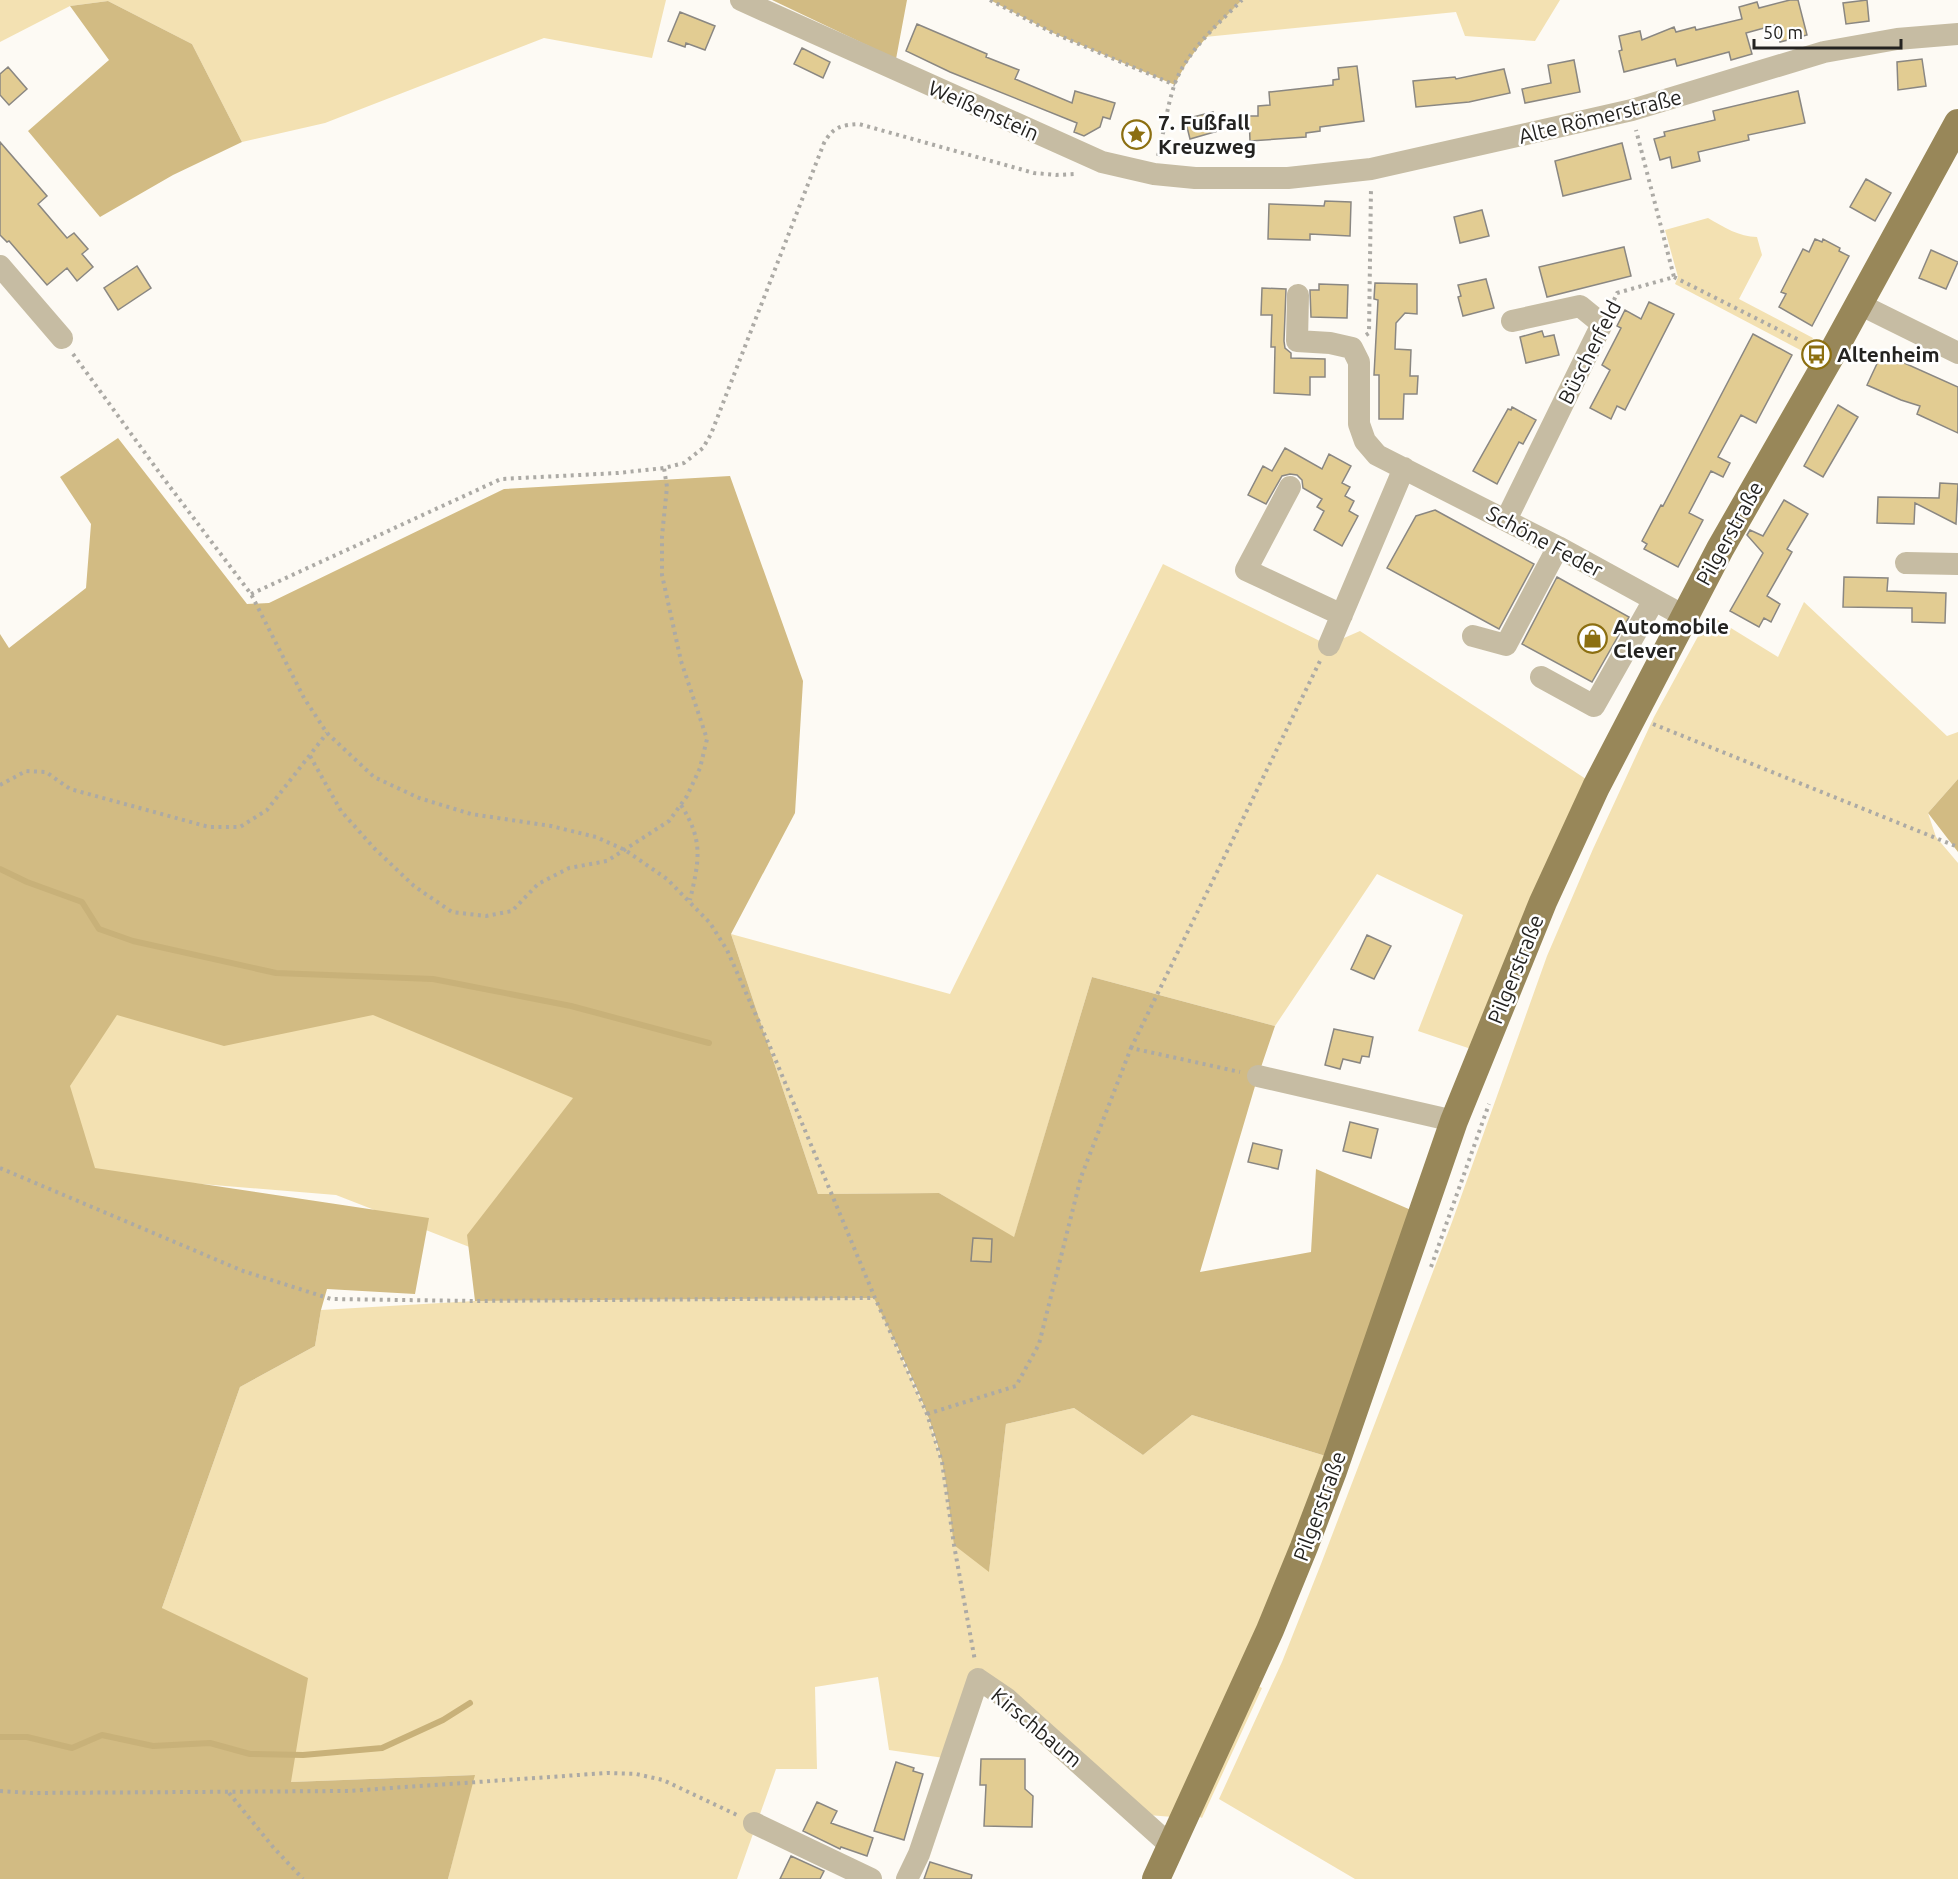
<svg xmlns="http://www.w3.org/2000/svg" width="1958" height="1879" font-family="Ubuntu,sans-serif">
<rect width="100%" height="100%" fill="#fdfaf4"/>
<path fill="#f3e1b2" d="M0,0h666l-14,58 -108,-20 -219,85 -83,19 -50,-98 -84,-43 -38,5 -70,36z
M1242,0h318l-25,41 -70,-5 -9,-24 -251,25z
M1708,218c16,9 31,19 49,19l5,18 -23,44 74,39 -7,15 -131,-69 3,-7 -13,-47z
M1163,564l165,81 32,-14 229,150 -118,268 -53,-18 45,-116 -86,-41 -102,152 -183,-49 -78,261 -75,-45 -121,1 -87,-260 219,60z
M1804,602l143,134 11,-4v47l-30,34 8,24 22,26v1016h-603l-136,-80 63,-137 39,-98 131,-342 95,-266 46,-107 61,-132 54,-99 5,-1 65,40z
M336,981l247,111 -111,156 -136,-53 -281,-23 8,-173z
M875,1298l52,116 15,48 47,109 17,-147 68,-16 69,47 49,-40 137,42 -60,150 -96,210 -25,-2 -170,-135 -27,79 -62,-9 -11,-73 -63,10 2,82h-41l-39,110h-289l26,-104 -183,7 -129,-174 78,-221 75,-41 6,-36 154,-9z
M1256,1685l6,3 -60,130 -6,-3z"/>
<path fill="#d2bb83" d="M772,0h135l-11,59z
M990,0h252c-25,26 -52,51 -67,85l-122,-52z
M108,1l84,43 50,98 -69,33 -73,42 -72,-86 81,-71 -39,-54z
M118,438l129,166 22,-1 235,-114 226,-13 73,205 -8,132 -64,121 87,260 121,-1 75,44 78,-260 183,49 -17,50 -58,196 111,-20 5,-83 95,41 -82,247 -137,-42 -49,40 -69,-47 -68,16 -17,148 -35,-27c-4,-28 -6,-56 -12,-83 -12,-54 -44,-113 -68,-164l-399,3 -8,-66 106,-137 -200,-83 -149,31 -107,-31 -47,71 25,82 334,50 -14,76 -88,-5 -6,21 -6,36 -75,41 -78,221 146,70 -17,104 184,-7 -27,104h-448v-1245l9,14 77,-60 5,-64 -31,-47z
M1958,779v73l-30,-39z"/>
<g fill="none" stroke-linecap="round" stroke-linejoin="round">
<path stroke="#c8b179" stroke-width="6" d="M0,869l27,13 55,20 17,27 34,12 143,32 157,6 138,27 138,37
M0,1737h27l45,11 30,-13 51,11 57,-3 40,11 53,1 79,-7 61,-28 27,-17"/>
</g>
<path fill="#e2cc92" stroke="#8a8782" stroke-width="1.5" d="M1790,0h8l9,35 -27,7 -5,-17 -29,8 6,21 -21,6 -2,-8 -52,14 -2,-7 -51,13 -5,-21 3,-1 -3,-14 21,-5 2,9 32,-13 2,5 19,-5 1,3 46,-11 -3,-12 18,-5 2,6z
M1867,0l2,21 -23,3 -3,-21z
M680,12l35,14 -10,24 -19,-7 -1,4 -17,-6z
M917,24l70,30 -1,3 33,13 -4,9 57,24 3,-12 40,12 -5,16 -7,-2 -3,10 -16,9 -10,-4 3,-9 -127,-51 -44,-21z
M802,48l28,14 -7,16 -29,-14z
M1922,59l4,27 -28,4 -1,-28z
M1574,60l6,32 -55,11 -3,-14 29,-6 -3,-18z
M1357,66l7,55 -44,6v4l-14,2v4l-56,4 -1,-25h9v-10l12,-1 -1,-13 64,-7v-5l6,-1 -1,-11z
M8,67l19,22 -18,16 -9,-10v-21z
M1504,69l6,24 -41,9 -53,5 -3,-26 42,-4 1,2z
M1798,91l7,32 -57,12 1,5 -51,12 2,9 -28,7 -2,-11 -10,3 -6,-21 11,-3 -1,-4 51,-12 -2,-9z
M1213,112l5,19 -28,8 -5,-20z
M0,142l47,54 -9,8 29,34 7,-5 14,16 -6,5 11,13 -16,14 -10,-13 -20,17 -38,-44 -2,1 -7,-7z
M1622,143l9,36 -68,17 -8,-35z
M1866,179l25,14 -16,28 -25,-14z
M1325,201l26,1 -1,34 -40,-2v6l-42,-1 1,-35 55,2z
M1482,210l7,26 -29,7 -6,-26z
M1815,239l7,3 1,-3 17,9 -1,3 10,5 -37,70 -33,-19 7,-13 -5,-2 22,-43 6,3z
M1624,247l7,29 -84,21 -8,-30z
M1931,250l27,12 -12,27 -27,-11z
M137,266l14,22 -33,22 -14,-22z
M1486,279l8,29 -31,8 -5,-19 3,-1 -3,-11z
M1375,283l42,1v30l-12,-1 -9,10 -1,26 16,1 -1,26h8l-1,18h-13l-1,25h-24v-44h-5l4,-75 -4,-1z
M1319,284l29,1 -1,33 -36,-1 -1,-27h9z
M1262,288l24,1 -2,52 1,7 6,5v5l34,1v18h-15v18l-36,-2 1,-46h-4l1,-32h-11z
M1649,302l25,12 -49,96 -8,-4 -6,13 -21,-11 20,-38 -8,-5 19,-37 -4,-2 8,-16 16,9z
M1542,331l2,6 10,-2 5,20 -33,8 -6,-26z
M1753,334l39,21 -36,68 -15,-8 -23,42 12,6 -7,14 -12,-6 -22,42 14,7 -25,47 -34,-18 3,-5 -5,-3 19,-36 2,1z
M1882,353l76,34v46l-41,-19 3,-8 -19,-6 -34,-15z
M1838,405l20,12 -35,60 -19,-11z
M1512,407l24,13 -13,24 -4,-2 -22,42 -24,-13 35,-62 3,1z
M1285,448l37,21 7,-15 22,12 -9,17 8,4 -5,9 9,5 -5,10 9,5 -16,30 -28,-16 10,-19 -7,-4 5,-8 -19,-11 -1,-8 -5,-5 -7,-1 -8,2 -16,28 -18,-9 15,-29 9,5z
M1940,483l18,1 -2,40 -41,-21 -1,21 -37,-1 1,-26 61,1z
M1784,500l24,14 -21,35 5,3 -25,44 13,8 -9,18 -7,-4 -5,9 -29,-16 33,-58 -16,-18 3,-5 13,6z
M1435,510l99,54 -35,65 -112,-61 29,-52z
M1557,577l72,40 -37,65 -70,-38z
M1844,577l44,1 -1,13 59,2 -1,30 -33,-1v-14l-69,-1z
M1367,935l24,11 -17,33 -23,-10z
M1334,1029l39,8 -4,20 -7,-1 -2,7 -17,-4 -3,10 -15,-4z
M1350,1122l28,7 -7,29 -28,-7z
M1253,1143l29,7 -4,19 -30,-7z
M973,1238l19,1 -1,23 -20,-1z
M981,1759h44v30l8,7 -1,31 -48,-1 2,-41h-6z
M896,1762l18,6 -1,3 10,3 -19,66 -30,-9z
M817,1802l20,9 -6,12 42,15 -6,18 -26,-9 -1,2 -37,-18z
M791,1856l33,15 -4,8h-40z
M930,1862l42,13 -1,4h-47z"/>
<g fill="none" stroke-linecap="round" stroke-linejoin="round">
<path stroke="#acaaa5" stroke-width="4" stroke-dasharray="3 4.5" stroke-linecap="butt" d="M990,0l63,33 122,52
M1158,156c6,-24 9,-50 17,-73 13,-33 43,-59 67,-83
M1674,277l127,64
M1611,307l6,-14 57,-16 -38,-147
M1366,335l3,-2 2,-145
M73,354l91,125 87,115 53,104 23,35 47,44 45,21 52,16 80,12 45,11 29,13 42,29 43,44 17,27 44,99 104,249 52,116 15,48 12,83 21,116
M251,594l250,-115 117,-6 46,-5 20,-5 19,-15 8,-14 113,-291c9,-16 17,-18 35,-19l175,49 22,2 20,-1
M1653,724l305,123
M310,756l31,55 33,37 40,38 38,26 34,4 26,-5 26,-27 31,-16 38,-7 62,-40 18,-25 13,-28 7,-29 -26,-78 -19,-86v-39l5,-49 -3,-19
M0,785l26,-14 20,1 24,17 139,38h31l27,-17 60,-77
M681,805c23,36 18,56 9,95
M1131,1048l189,-387
M0,1168l243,103 88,28 144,2 400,-3
M1431,1267l58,-163
M927,1414l89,-28 23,-42 42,-167 50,-129 109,24
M0,1791l32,2 316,-2 259,-18 29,1 27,6 74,35
M229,1793l44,54 30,32"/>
<path stroke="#c6bca3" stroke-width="22" d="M741,0l361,162 52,12 41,4h93l83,-9 261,-59 192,-58 73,-13 61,-5
M0,266l62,72
M1298,295l-1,46 33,2 22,5 7,14v62l6,17 12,14 181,92 126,69
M1859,304l99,49
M1290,487l-44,83 96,45
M1506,520l96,-196 -22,-18 -68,15
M1906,563l52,1
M1473,636l33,9 52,-98
M1329,645l75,-177
M1541,677l53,29 60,-106
M1258,1076l196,45
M754,1823l117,56
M907,1879l12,-25 59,-175 28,19 165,148"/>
<path stroke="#988759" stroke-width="28" d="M1156,1879l114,-249 34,-83 29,-76 121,-350 89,-219 53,-115 124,-238 110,-192 128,-234"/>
</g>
<defs>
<symbol id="sight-ring" viewBox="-11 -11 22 22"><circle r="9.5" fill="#fff" stroke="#8c6f11" stroke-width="1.5"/><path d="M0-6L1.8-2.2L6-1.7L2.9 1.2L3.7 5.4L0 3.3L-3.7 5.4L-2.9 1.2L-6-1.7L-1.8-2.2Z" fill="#8c6f11"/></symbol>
<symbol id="bus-ring" viewBox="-11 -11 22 22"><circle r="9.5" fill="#fff" stroke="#8c6f11" stroke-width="1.5"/><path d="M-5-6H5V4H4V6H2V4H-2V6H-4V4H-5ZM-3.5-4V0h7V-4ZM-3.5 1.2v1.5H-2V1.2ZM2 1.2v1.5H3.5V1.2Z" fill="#8c6f11"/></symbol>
<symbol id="shop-ring" viewBox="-11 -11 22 22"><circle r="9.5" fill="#fff" stroke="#8c6f11" stroke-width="1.5"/><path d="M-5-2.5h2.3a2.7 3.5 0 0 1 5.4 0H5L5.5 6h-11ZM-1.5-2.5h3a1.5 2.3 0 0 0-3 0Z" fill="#8c6f11"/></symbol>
</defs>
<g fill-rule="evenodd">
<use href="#sight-ring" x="1120" y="118" width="33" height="33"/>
<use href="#bus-ring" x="1800" y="338" width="33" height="33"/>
<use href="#shop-ring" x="1576" y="622" width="33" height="33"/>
</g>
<g text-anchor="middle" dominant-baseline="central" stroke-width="5" stroke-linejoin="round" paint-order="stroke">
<g font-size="21" fill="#242321" stroke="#fff">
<text transform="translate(984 110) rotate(24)">Weißenstein</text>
<text transform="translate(1600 116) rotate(-14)">Alte Römerstraße</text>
<text transform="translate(1589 352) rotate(-63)">Büscherfeld</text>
<text transform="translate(1729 533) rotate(-61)">Pilgerstraße</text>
<text transform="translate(1545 541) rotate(28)">Schöne Feder</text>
<text transform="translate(1515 969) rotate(-68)">Pilgerstraße</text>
<text transform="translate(1319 1506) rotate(-70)">Pilgerstraße</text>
<text transform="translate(1037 1727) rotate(40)">Kirschbaum</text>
</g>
<g font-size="21" font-weight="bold" fill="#242321" stroke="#fff" text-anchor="start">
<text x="1158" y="122">7. Fußfall<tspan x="1158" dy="24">Kreuzweg</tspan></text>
<text x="1837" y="354">Altenheim</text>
<text x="1613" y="626">Automobile<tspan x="1613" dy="24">Clever</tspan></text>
</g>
</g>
<path d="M1754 39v9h147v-9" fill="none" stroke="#242321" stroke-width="3"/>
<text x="1763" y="39" font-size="18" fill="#242321" stroke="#ffffff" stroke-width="4.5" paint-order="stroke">50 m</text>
</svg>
